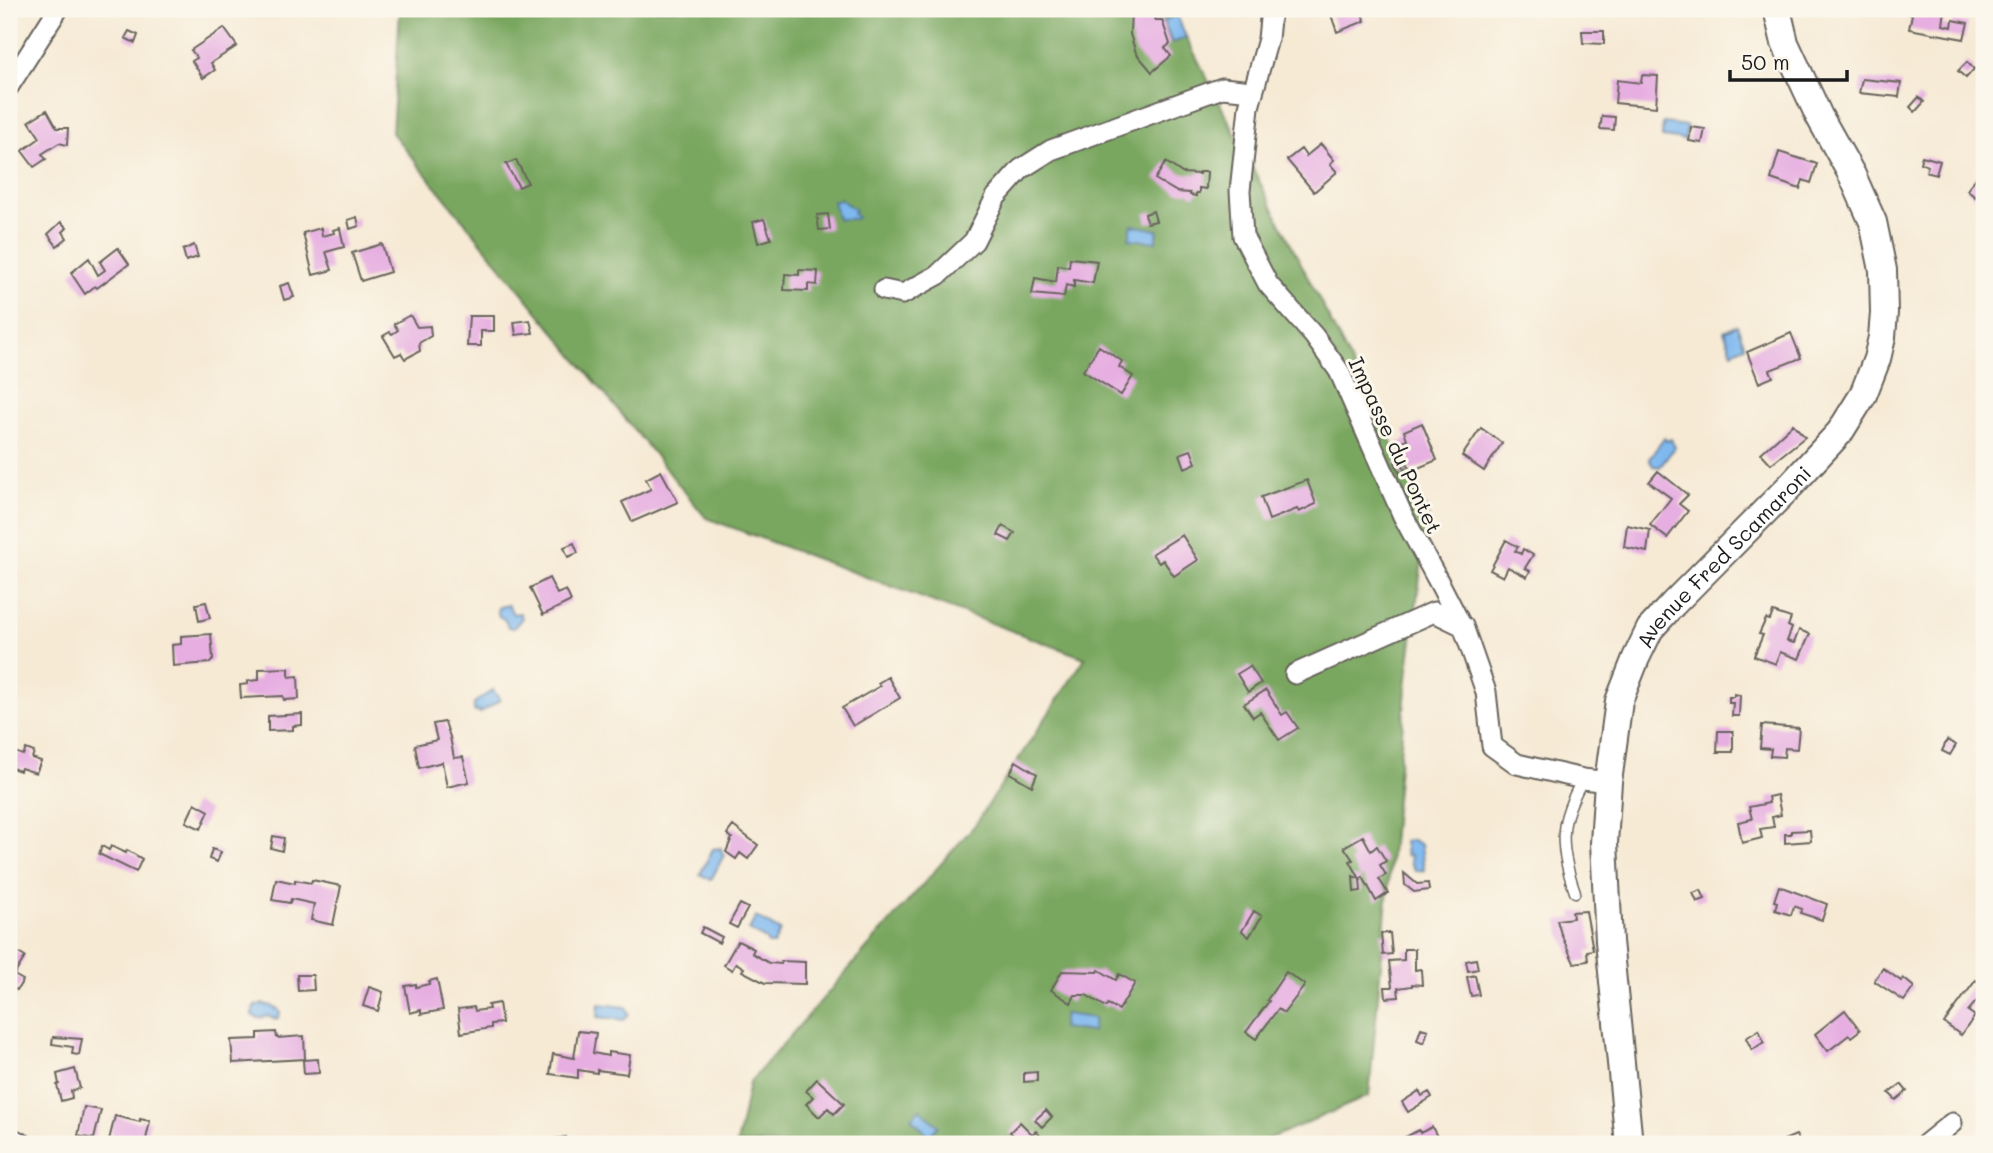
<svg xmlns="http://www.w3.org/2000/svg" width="1993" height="1153" font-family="Mali,sans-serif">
<rect width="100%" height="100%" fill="#fbf7ec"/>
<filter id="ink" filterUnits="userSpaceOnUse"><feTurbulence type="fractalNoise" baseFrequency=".0143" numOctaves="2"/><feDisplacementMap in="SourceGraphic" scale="14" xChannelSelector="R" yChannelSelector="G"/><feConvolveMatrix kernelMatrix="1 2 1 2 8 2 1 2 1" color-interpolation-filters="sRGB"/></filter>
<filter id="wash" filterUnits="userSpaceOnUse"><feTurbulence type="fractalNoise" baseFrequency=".00686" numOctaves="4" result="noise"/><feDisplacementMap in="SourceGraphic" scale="28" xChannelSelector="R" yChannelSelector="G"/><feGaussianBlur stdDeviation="1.57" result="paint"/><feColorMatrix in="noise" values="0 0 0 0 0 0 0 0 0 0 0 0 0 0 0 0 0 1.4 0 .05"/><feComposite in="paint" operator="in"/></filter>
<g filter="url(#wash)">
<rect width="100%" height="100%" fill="#f6ead5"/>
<path fill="#7aa761" stroke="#4b623e" stroke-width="2" d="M400,9h772l256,505 -21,164 -38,418 -112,48h-520l12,-61 226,-258 110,-167 -379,-140 -314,-385z"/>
<path fill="#7eb8ef" stroke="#4d6a86" stroke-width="2" d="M1177,15l9,23 -14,5 -9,-22z
M1663,123l24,3 -2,14 -23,-3z
M840,199l15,11 -2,3 4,4 -2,2h-16l-2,-2 -4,-16h5z
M1132,225l26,5 -2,12 -27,-3z
M1737,325l8,21 -13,6 -8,-21z
M1664,438l3,3 4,-2 4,8 -15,20 -7,-1 -4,-7z
M508,605l5,9 7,-1 2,5 -8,10 -6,-1 -3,-7 -6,-4 -2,-6 2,-3z
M493,690l7,10 -20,13 -1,-2 -4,1 -1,-2v-7z
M1413,840l8,5 3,25 -9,1 -1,-4 -3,-3 -1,-9h-4l-2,-14z
M721,848l1,5 2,2 -13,25 -11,-6 13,-25z
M756,917l24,14 -6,13h-6l-2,-4 -17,-10z
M262,1004l10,2 3,3 2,-1 3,4 -1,6 -5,1 -6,-3c-7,2 -10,4 -16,-1l3,-9z
M599,1004l27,3 3,7 -5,6 -26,-3z
M1064,1014l30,4 -2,14 -30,-4z
M920,1109l18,17 -9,10 -18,-18z"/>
<g id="blocks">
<path fill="#e6aee1" d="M1329,9h31l5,12 -28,11z
M1900,9h45l-2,16 9,2 1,-7 15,3 -4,16 -55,-10 3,-15 -13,-2z
M1131,10h24v10h7l8,24 -5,4 6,8 -19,16 -16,-19 -6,-19z
M224,28l13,18 -26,17 4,7 -12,8 -11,-17 5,-3 -6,-8z
M129,31l9,4 -3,8 -10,-5z
M1582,31h22v13l-21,-1z
M1967,62l7,7 -8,9 -8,-7z
M1642,75l16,1 -2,31 -41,-4 2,-23 24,3z
M1862,79l39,4 -2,14 -40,-4z
M1919,97l5,5 -9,10 -5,-5z
M47,110l10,18h11l-1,17 -8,-2 -17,11 4,5 -12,8 -12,-16 18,-13 -11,-17z
M1602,116l13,1 -1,13 -14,-1z
M1691,127l14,2 -3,14 -13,-2z
M1321,144l13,16 -4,4 7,8 -23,20 -27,-32 14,-11 5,7z
M1779,152l38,12 -6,19 -8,-3 -3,9 -29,-10z
M1922,156l18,5 -4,14 -10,-3 2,-6 -8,-3z
M516,160l12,23 -9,4 -13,-23z
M1166,162l16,11 17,1v-2h8l-1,17 -7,-1v5h-3v3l-6,-1v-2l-13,-1 -22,-13z
M1984,167v25l-3,-2 -6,7 -8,-7z
M1153,211l3,10 -9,2 -2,-9z
M828,214l2,15 -11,1 -2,-15z
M357,217l2,9 -9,3 -2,-9z
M764,219l7,20 -13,4 -5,-21z
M61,222l6,6 -4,4 4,6 -10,8 -9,-12z
M321,228l1,8 12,-3 -1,-3 7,-2 4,19 -18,5 6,18 -19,5 -10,-42z
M382,244l8,28 -29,9 -9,-28z
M194,245l4,12 -12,4 -3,-11z
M118,248l11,16 -32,24 -2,-2 -10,8 -14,-21 18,-15 9,17 7,-5 -5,-8z
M1070,258l27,3 -4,22 -19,-3v7l-8,-2 -2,12 -32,-3 3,-16 21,4 2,-17 11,2z
M799,270l19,1 -1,14 -9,-1v7l-24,-1 1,-16 14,1z
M289,283l5,14 -10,3 -4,-14z
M410,315l7,12 13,-1 1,10 -12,7 1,8 -15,8 -4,-6 -6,3 -12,-20 7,-4 2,2 6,-4 -4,-6z
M469,316h25v15h-13v15h-14z
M530,320l3,13 -17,2 -2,-13z
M1791,333l10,25 -31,12 3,7 -14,6 -12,-31z
M1099,346l23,15 -3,6 14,9 -12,19 -38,-24z
M1422,423l15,37 -26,11 -13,-28 9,-4 -3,-8z
M1793,424l12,13 -34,27 -10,-11z
M1481,428l21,15 -18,28 -22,-15z
M1191,450l5,13 -11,5 -5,-14z
M1401,460l5,13 -5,3 -6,-14z
M661,471l17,31 -46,20 -10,-20 29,-13 -5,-10z
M1658,471l30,24 -9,9 9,7 -21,27 -17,-13 21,-27 -22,-16z
M1307,480l9,24 -17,8 -2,-3 -28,11 -8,-23z
M1627,525l23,5 -3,22 -23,-5z
M1003,526l12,7 -5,8 -12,-6z
M1182,535l16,25 -24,16 -11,-16 -4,3 -7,-9z
M1506,540l12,7 -3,4 6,3 2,-5 10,6 -8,13 5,3 -3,6 -19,-10 -5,10 -13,-7z
M574,543l4,10 -10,4 -4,-10z
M549,578l8,16 9,-4 5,11 -28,14 -13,-27z
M206,602l4,16 -11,3 -3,-17z
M1773,612l18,6 -3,8 4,2 -5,13 7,2 5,-13 11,4 -11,25 -19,-7 -4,12 -22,-8 9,-21 -4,-1 7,-15 4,1z
M211,634l2,25 -3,4 -37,3 -1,-21 9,-1v-8z
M1250,666l11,17 -13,9 -11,-18z
M289,668v9l9,-1 1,23 -15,1 -1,-4 -42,2 -1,-13 8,-1v-3l11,-1v-11z
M888,677l12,21 -47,28 -11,-18 38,-22 -2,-3z
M1266,690l16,25 5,-3 11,16 -19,12 -19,-28 -7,5 -9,-13z
M1734,694l6,1 -1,21h-7l1,-13h-4v-6h5z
M302,714v11l-9,1v4l-25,1v-15z
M445,722l5,15 4,21 9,-1 6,25 -22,5 -5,-25 -23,6 -4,-23 22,-5 -4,-16z
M1762,725l37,3 -2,21 -12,-1 -1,9 -14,-1 1,-7 -11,-1z
M1718,731h15v21h-16z
M1947,740l9,5 -6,10 -8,-4z
M26,749l8,3 -2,6 9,3 -5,12 -15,-5 -1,3 -11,-4v-17l14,5z
M1016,761l21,13 -5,12 -22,-13z
M1777,795l4,20 -9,2 2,10 -14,2 2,9 -20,5 -4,-21 14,-3 -3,-12 20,-4 -1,-6z
M195,803l14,8 -8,18 -15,-7z
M733,826l25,19 -10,14 -8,-6 -4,6 -10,-7 6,-14 -5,-4z
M1810,830l1,11 -26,2v-9h6v-3z
M273,836l11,2 -2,13 -11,-3z
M1363,836l8,15 6,-5 9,15 -6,4 6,10 -7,4 9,14 -12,8 -13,-24 -3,2 1,12 -7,1 -1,-16 7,3 -10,-18 3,-1 -9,-13z
M102,846l7,4 2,-4 15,7 1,-3 15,9 -6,13 -37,-18z
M212,849l9,3 -4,10 -8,-3z
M1404,873l13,11 11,-1 1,7 -15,2 -9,-7z
M276,879l19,4v-3l16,3 1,-3 29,6 -8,39 -22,-5 3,-16 -23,-5 -1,4 -18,-3z
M1779,886l48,18 -5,16 -22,-7 2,-4 -8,-3 -3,9 -16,-5 2,-8 -3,-1z
M1701,890l4,9 -8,3 -4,-9z
M740,904l8,4 -11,20 -8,-4z
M1254,911l8,5 -13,21 -7,-6z
M1586,911l7,39 -6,1 1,10 -14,2 -13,-29 -4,-14 16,-2 -1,-6z
M703,927l19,10 -3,6 -19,-10z
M1381,933h9l2,21 -9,1z
M738,941l16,8 -2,4 17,10 12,1v-3l24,1v22l-40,-1 -23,-12 2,-3 -8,-5 -4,7 -8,-5z
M9,947l16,10 -11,18 9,5 -6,10 -2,-1 -3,6 -3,-2z
M1404,949h11v21l6,-1 1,16 -10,-1v2l-14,2 1,9 -13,1 -1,-11h7l-3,-26 15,-1z
M1476,959l2,10 -10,2 -2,-10z
M1883,968l18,13 2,-3 11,9 -10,14 -30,-20z
M1099,970l17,10 3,-6 16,9 -16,27 -11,-6 -2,3 -20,-12h-11l-4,8 -20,-13 11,-19 36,1z
M1286,972l19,13 -21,28 -6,-4 -22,30 -10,-7 23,-31 -2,-1z
M297,975h16l1,15 -16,1z
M1475,975l4,20 -8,1 -4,-19z
M437,979l6,31 -22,4v-4l-11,3 -5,-27 11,-2v3l13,-3v-3z
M1976,980l8,6v13l-3,-3 -13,15 7,5 -14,19 -17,-12z
M369,987l14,5 -5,19 -15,-5z
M499,1003l3,20 -11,1v4l-30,5 -3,-24 16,-2 1,4 14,-2 -1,-4z
M1845,1010l15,20 -9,7 -2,-2 -21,16 -13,-17z
M1421,1028l7,2 -4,13 -7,-3z
M1759,1030l5,12 -12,8 -6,-12z
M578,1031l18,2 -3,20 15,3v-4l22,3 -3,19 -30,-4v3l-19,-3v8l-28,-4 3,-20 21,4z
M276,1032l1,6 27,-2 1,23 -72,4 -2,-23 27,-1v-6z
M53,1037l29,2 -3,16 -7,-1 1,-7 -21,-3z
M318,1059l1,14 -15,1 -1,-14z
M75,1069l5,19 -9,3 1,7 -11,3 -4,-16 2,-1 -2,-10z
M1037,1072v9l-13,1v-9z
M817,1079l27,25 -10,10 -6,-6 -9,9 -13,-13 7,-7 -7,-6z
M1901,1084l6,7 -11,9 -7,-7z
M1419,1091l3,5 7,-4 3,5 -24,15 -6,-10z
M84,1107l17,3 -7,29 -16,-3z
M1046,1110l6,7 -10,10 -7,-7z
M115,1116l25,6v-3l10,2 -5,23h-37z
M1020,1122l12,12 4,-3 6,7 -7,6h-23l5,-5 -7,-7z
M1432,1127l8,15 -5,2h-33l-2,-4 19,-10 1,3z
M1796,1135l5,9h-15l-2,-4z
M566,1137l1,7h-25v-3z"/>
</g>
</g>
<g filter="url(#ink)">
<use href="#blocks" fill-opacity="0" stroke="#68645d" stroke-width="2"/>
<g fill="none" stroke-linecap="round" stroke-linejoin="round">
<defs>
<path id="service" d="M1575,892c-6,-17 -13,-42 -11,-61 1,-18 10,-36 19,-52"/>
<path id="minor" d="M1271,9l-3,30 -19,68 -9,84 3,45 25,48 46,52 25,35 64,145 38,70 20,39
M9,86l49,-77
M884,290l19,4 35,-19 36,-34 22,-44 25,-28 30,-19 171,-62 21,2 10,4
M1295,674l139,-62 29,14 23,66 6,54 25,18 66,15 25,3
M9,1137l14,7
M1926,1144l26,-21"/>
<g id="secondary">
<path id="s1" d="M1629,1144l-20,-203 -5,-98 4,-61 11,-81 17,-43 14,-29 23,-25 118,-119 49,-53 23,-37 14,-36 5,-22 2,-24 -1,-43 -10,-48 -21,-47 -33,-59 -34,-73 -8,-34"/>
</g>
</defs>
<use href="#service" stroke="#68645d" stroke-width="13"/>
<use href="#minor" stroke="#68645d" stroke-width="23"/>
<use href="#secondary" stroke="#68645d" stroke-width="30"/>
<use href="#service" stroke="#fff" stroke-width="10"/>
<use href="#minor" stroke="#fff" stroke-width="19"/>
<use href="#secondary" stroke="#fff" stroke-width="26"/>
</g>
</g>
<g text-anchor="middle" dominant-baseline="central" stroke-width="6" stroke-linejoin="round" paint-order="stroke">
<g font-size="21" fill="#1c1c1c" stroke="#fbf7ec">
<text transform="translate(1396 445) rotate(65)">Impasse du Pontet</text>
<text stroke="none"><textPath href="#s1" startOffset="626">Avenue Fred Scamaroni</textPath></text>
</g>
</g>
<rect width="1993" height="1153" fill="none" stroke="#fbf7ec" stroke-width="35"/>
<path d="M1730 70v10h117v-10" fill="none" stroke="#1c1c1c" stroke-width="3.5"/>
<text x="1741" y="70" font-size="21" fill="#1c1c1c" stroke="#fbf7ec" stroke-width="5" paint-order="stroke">50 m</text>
</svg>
